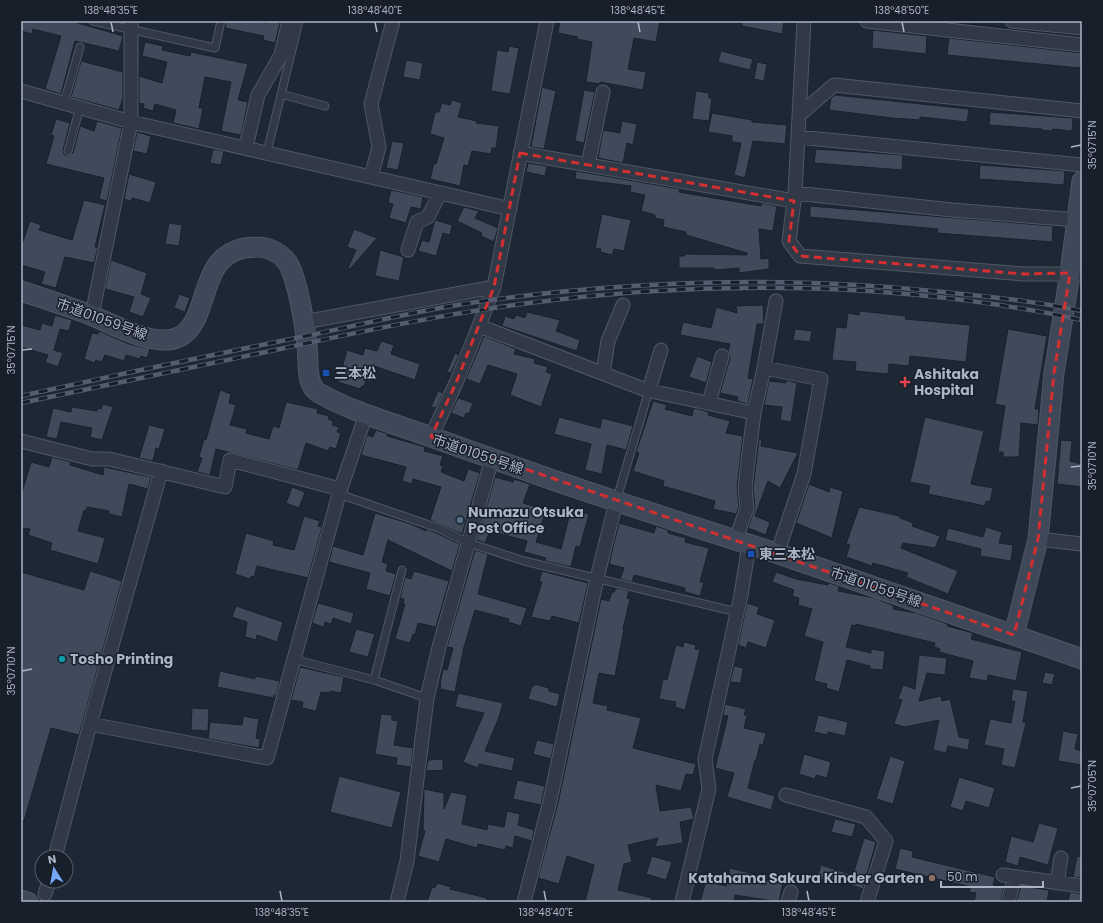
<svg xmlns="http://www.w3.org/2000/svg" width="1103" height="923" font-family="Poppins,'Noto Sans JP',sans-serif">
<rect width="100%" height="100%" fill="#1e2835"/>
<path fill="#3f4a5b" stroke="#19212c" d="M21,21h50l52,15 -4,15 -44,-10 -14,53 -16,-5 16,-53 -28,-7 -1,5 -11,-3z
M226,21h31l10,2v-2h6l7,2 -5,20 -12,-3 1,-4 -39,-8z
M560,21h100l-4,21 -22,-4 -6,31 18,3 -3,18 -43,-8v2l-14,-2 6,-40 -15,-3 1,-2 -20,-4z
M742,21h42l-2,13 -40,-8z
M951,22l131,14v1z
M873,30l54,6 -1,18 -54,-6z
M949,38l133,15 -2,15 -133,-13z
M145,42l18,4 -1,4 28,6 1,-4 57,12 -10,36 10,2 -7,33 -20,-4 10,-49 -26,-5 -6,31h4l-4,21 -26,-6 3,-13 -21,-6 -2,7 -10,-3 1,-4 -5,-1v-27l23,7 5,-21 -25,-6z
M509,46l10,2 -9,46 -19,-3 6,-41 11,2z
M721,51l32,8 -3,11 -32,-8z
M406,60l17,3 -3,17 -17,-3z
M81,61l42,11v26l-4,12 -48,-13z
M757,62l10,2 -3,17 -10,-2z
M542,87l14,4 -12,58 -13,-2z
M584,90l11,2 -11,51 -9,-2z
M696,91l13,2v5h3l-3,23 -17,-2z
M835,95l134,14 -2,13 -47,-5v3l-28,-2 -63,-8 2,-12z
M452,100l10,3 -4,14 19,4 -1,2 23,3 -3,22h-4l-1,6 -19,-3 -4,15 -4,-1 -4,21 -30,-7 4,-16 2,1 8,-26 -14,-4 5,-22h4l3,-9 8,2z
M990,112l83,6 -1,13 -19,-2 -1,2 -11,-1 1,-1 -53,-4z
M712,113l40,7v2l35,3 -2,19 -32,-3 -8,37 -11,-3 7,-32 -9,-1v-6l-24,-4z
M56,119l14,4 -7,27 1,4 3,2 6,-3 7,-27 14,5 3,-10 25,7 -15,73 -8,-2 5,-21 -58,-14 8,-28 -3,-1z
M622,121l15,3 -4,21 -6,-2 -4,20 -25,-5 5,-28 17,3z
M137,132l14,4 -4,18 -14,-3z
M392,141l12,2 -6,27 -12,-2z
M213,149l11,2 -3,14 -11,-2z
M816,149l87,6 -1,15 -88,-7z
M528,163l19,3 -2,10 -19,-4z
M980,165l85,6 -1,14 -85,-6z
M576,171l104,18 -1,3 82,14v-3l16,3 -4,25 -14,-2 2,30 8,-1v11l-30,4v-5l-24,2 -1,-2h-35v-12h6v-2l62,1v-2l-61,-18v-3l-23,-5 1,-7 -9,-2v-3l-14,-4 4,-16 -15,-3 1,-6 -56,-7z
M129,174l27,8 -6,21 -18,-5 -1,3 -7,-2z
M391,190l32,7 -2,12 -10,-2 -5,16 -17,-5 4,-14 -5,-1z
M84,200l21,5 -10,42h3l-4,16 -29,-6 -9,31 -15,-4 4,-12 -24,-7v-18l9,-26 11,4 -2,5 33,10z
M810,206l243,20 -1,16 -115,-9 1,-4 -128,-12z
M464,207l15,4 -4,7 23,10 -4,14 -13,-6 1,-3 -25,-12z
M602,214l29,6 -7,31 -10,-2 -2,6 -12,-3 1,-3 -6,-1z
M435,220l17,5 -2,10 -7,-2 -7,23 -18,-5 4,-11 7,2z
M169,223l13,2 -3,21 -14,-2z
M354,229l23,9 -27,31 -2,-1 8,-18 -9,-3z
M380,250l24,7 -5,24 -24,-5z
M111,260l36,13 -6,21 10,4 -8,19 -14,-5 5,-15 -29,-8z
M179,294l11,4 -5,14 -11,-4z
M763,305l1,19h-7l-9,54 5,1 -5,25 -11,-3 1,-4 -18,-4 10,-35 -2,-7 2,-7 -50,-9 3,-13 28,6 5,-21 21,6 -1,-7z
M860,311l46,5 -1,3 65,6 -4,37 -56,-6 -1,10 -20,-2 -1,10 -33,-3 1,-9 -24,-2 4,-33 10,1 2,-15 11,2z
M527,312l33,8 -4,11 24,9 -3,11 -75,-25 3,-10 9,3 2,-4 9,3z
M55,315l17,5 -3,11 -9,-2 -6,21 9,3 -5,14 -13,-5 3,-7 -27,-8v-22l19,5 2,-7 10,3z
M795,329l17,2 -2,11 -17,-2z
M1008,329l39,7 -12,73h4l-1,16 -17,-2 -2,34h-16v-5h-5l7,-46 -10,-2z
M99,331l30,13 21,5 -3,9 -6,-2 -1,3 -14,-4 -2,6 -19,-6 -3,7 -6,-2 -1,3 -11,-4 8,-26 6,1z
M484,336l32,13 -2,5 21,5 -1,4 14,4 -2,5 6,2 -11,33 -31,-12 7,-21 -29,-9 -8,19 -14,-5z
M381,341l13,4 -3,9 29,10 -5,16 -44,-15 -7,21h-2l-2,3 -22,-7 9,-32 16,5 2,-7 12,3z
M455,353l4,2 -8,18 -4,-1z
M697,356l15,6 -6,21 -17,-6z
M786,380l11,3 -6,39 -11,-2 2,-13 -18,-2 5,-24 17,2z
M220,390l11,4 -2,9 7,2 -6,20 17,4 -1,4 23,6 4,-13 6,2 7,-26 32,7 -1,4 12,3 -1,3 5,2 -1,4 7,2 -2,5 4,1 -5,16 -6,-2 -2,4 -22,-8 -8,27 -82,-21 -6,26 -13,-3 5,-14 -3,-1 5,-18 2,1z
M438,391l5,2 -7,15 -5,-1z
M458,398l15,5 -4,11 -3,-1 -2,5 -13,-5z
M653,401l14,4 -2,4 27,7 2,-8 15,4 -1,3 22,6 -4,12 17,3 -6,51 2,20 -3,7 -23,-5 2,-8 -52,-15 1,-5 -31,-10 6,-18 -3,-1z
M103,404l10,3 -11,33 -12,-3 2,-9 -31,-6 -4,17 -11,-2 7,-29 18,4 1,-5 25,4 1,-3 3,1z
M559,417l41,11 2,-10 31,8 -7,24 -19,-5 -5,29 -17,-4 6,-26 -37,-10z
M925,417l59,14 -13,53 22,4 -3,14 -4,-1 -1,5 -57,-12 2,-8 -20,-4z
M149,425l16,4 -6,20 -3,-1 -3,13 -14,-3z
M376,430l12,4 -1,2 38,11 -1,4 19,5 -3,9 3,1 -2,6 23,9 4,-12 12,4 -18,61 -32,-14 11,-33 -28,-8 -1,5 -10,-3 4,-14 -45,-12 6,-20 6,2z
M759,439h3l-1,7 37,7 -18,35 -12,-7 -13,35 15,6 -4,13 -18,-7 7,-20 -2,-20z
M1061,440l11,1 -2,20 12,3v23l-25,-3z
M52,457l19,5 -1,3 33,10 1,-8 47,10 -3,12 -19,-5 -7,33 -13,-3v-3l-22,-4 -1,4 -2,-1 -6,21 27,7 -7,26 -48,-14 2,-7 -24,-8 2,-6 -9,-1v-32l10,-34 18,5z
M495,477l18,5 1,-3 16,5 -7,19 23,7 -10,32 25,7 10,-40 18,5 -9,33 -4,-1 -5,21 -26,-6 1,-3 -22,-6 3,-11 -37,-10 -5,12 -8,-3z
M809,484l20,8 1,-5 13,4 -11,47 -36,-15z
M292,487l13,5 -6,16 -13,-5z
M859,507l41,9v2l13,5 -1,3 28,10 -5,12 -32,-5 -2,5 57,23 -10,23 -42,-17 2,-4 -35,-10 -1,3 -26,-9 4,-12 -4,-1z
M375,513l36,11 15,7 1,-2 9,4 24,11 -8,27 -64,-31 -6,22 6,2 -2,7 10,3 -6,22 -24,-7 4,-16 -41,-11 4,-16 30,9z
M304,516l16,5 -2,5 4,1 -14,51 -51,-12 -3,11 -3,-1 -1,3 -15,-5 11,-41 28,8 -1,4 21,5z
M619,523l35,10 2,-7 12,4v3l18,5 -1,4 24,6 -9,34h4l-4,14 -15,-4v-4l-51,-13 -2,7 -12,-3 4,-11 -15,-4z
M986,527l16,5 -3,11 14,2 -2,16 -31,-5 1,-7 -36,-9 3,-12 35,9z
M475,550l13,4 -10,40 49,14 -6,18 -13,-4 1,-3 -34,-9 -11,37 -9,45 -15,-3 1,-5h-1l3,-15 4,1 6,-22 -6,-1z
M90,571l32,10 -43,154 -28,-7 -27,93 -3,-1v-248l63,18z
M414,571l35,10 -13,46 -18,-4 -3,12 -2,-1 -3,9 -15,-4 10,-35h-2l1,-5 -4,-1 5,-21 6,2z
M542,571l46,12 -9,40 -27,-7 -2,5 -19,-4 11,-35 -3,-1z
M776,572l20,7 32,6 1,-2 10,3 -1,5 37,7 19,8 -1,3 24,4 31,11 -1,2 26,7 -2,6 51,13 -6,29 -28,-6 -1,6 -18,-3 4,-17 -34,-9 1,-3 -6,-2 1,-4 -79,-19v2l-4,-1 -6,22 25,6v-4l14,2 -2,19 -13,-1v-3l-23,-6 -8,32 -13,-4 1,-4 -13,-3 9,-39 -19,-6 8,-27 -14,-4 1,-7 -7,-2 2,-6 -22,-8z
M617,588l12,3 -2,7 3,1 -7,30h1l-9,47 -16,-3 -6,30 15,3 -1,4 34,8 -8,30 63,16 -3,11 -7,-1 -5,17 -25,-6 4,26 31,-4 3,12 -14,3 3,21 -28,4 3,-9 -30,7 4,17 -8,2 -6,26 34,8 -1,4h-66l9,-37 -27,-9 -8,28 -21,-6 20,-75 43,-204 8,2 3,-9h2z
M318,603l36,10 -3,11 -18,-6 -2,6 -6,-2 -1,5 -12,-4z
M747,603l12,4 -2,7 18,6 -9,28 -18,-6 -2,6 -8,-3z
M236,606l47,16 -6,20 -20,-7 -1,5 -11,-3 2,-15 -15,-5z
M356,629l19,5 -7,23 -19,-5z
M684,642l12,3 -1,4 5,1 -15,60 -10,-3 1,-5 -17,-3 4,-20 4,1 9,-35 7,2z
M919,655l28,3 -2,17 -18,-2 -8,28 22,-5 1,5 8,-2 9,38 11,2 -2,11 -20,-4 -2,7 -13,-3 6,-30 -34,7 -11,-3 8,-24 -4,-1 5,-14 12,4z
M734,666l9,2 -2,15 -11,-1z
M300,667l44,10 -3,16 -11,-2v2l-9,-1 -5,19 -14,-3 1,-6 -12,-2z
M220,671l35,8v-3l25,5 -4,15 -2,-1v3l-57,-11z
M1045,672l10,2 -3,11 -10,-2z
M534,684l15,4v3l11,3 -3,13 -29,-8 4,-13 2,1z
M1013,689l15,2 -5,31 3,1 -11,45 -14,-3 3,-16 -20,-4 6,-26 21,4 4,-22h-4z
M458,693l45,10 -4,14 -14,34 30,7 -3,13 -33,-7 -1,4 -15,-6 21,-49 -29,-6z
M725,704l21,5 -2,6h3l-3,13 22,5 -3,12 -3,-1 -4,17 -1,-1 -7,28 27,8 -4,14 -44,-13 7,-24 -19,-5 13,-52 -5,-1z
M192,708l17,1 -1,22 -17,-1z
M381,714l11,1v5l6,1 -4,24 19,3 -2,19 -15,-2 1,-7 -22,-4z
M818,715l30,7 -3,14 -17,-4 -1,3 -13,-3z
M243,716l16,3 -3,19 4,1 -1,9 -51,-9 2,-17 32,3z
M1063,731l15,3 -3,15 7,2v14l-24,-4z
M537,740l17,4 -3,15 -18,-5z
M804,754l27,8 -4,16 -11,-3 -1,4 -16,-5z
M890,756l15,5 -12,43 -17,-5z
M443,759v11l-17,1 2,-11z
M339,776l62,16 -9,36 -62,-16z
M959,777l36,11 -6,20 -23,-7 -3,10 -13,-4z
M517,780l28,6 -4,19 -28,-6z
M424,789l20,4v16l7,-17 16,3 -5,29 25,6 1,-6 16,3 3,-16 13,3 -2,11 16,5 -2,11 -17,-5 -2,12 -7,-2 -1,4 -27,-6 -1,4 -31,-9 -7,23 -21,-6 7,-25 -2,-1z
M835,819l21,5 -4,13 -21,-5z
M1039,823l19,5 -10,37 -28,-8 -2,9 -13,-4 6,-26 22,6z
M864,838l12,4 -13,47 -21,-7 -1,3 -24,-7 4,-13 32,10z
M900,848l13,3 -1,6 83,20 -2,8 11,2 -4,15h-26l2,-9 -7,-1 2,-5 -76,-18z
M652,856l20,6 -6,18 -20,-6z
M1077,856l5,1v21l-9,-1z
M730,868l32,8 -1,3 22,4 -4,19 -44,-7 -1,7h-34l6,-21 20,5z
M437,883l14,4 -1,2 37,9v4h-60l5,-15 3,1z
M1021,886l28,4 -2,12h-31z
M1070,892l12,2v8h-14z"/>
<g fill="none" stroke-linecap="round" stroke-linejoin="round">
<defs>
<path id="lane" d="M93,21l122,27 6,-27
M281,94l44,12
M64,103l16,-56
M68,151l12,-44
M267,152l32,-131
M339,494l99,34 31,15 55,18 213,51
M616,502l33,-112
M293,659l81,21 53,18
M374,680l28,-110"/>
<path id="street" d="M804,21l-9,172 -6,48 11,15 224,18h58
M867,21l215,24
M1012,21l70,7
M21,91l110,31 379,87
M799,115l35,-30 248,26
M798,137l284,28
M246,147l12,-52 23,-40 8,-34
M520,153l274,48
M588,165l15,-73
M371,177l8,-30 -8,-43 22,-83
M795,193l157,17 125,10
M408,250l9,-28 11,-5 12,-24
M776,301l-12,67 57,11 -17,95 -27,80
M92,315l39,-193v-101
M304,322l190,-35 53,-266
M479,326l15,-39
M603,373l5,-32 15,-36
M649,390l12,-40
M709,403l13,-47
M431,437l25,-54 23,-57 167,64 108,23
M21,441l71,18h17l116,28 5,-27 110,29
M1038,539l44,5
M735,541l12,-33 -2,-20 3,-27 6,-48 10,-45
M90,724l177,34 72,-264 27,-80
M786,795l80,22 20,24 -19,61
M55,857l35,-133 71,-253
M1003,875l79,11
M1057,883l4,-25
M45,894l4,-13
M1008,901l7,-24
M397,902l10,-41 20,-163 12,-51 53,-188
M524,902l26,-101 47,-223 19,-76
M682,902l27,-113 -4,-30 36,-164 8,-50
M788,902l3,-10"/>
<path id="secondary" d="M21,291c22,7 45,15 67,23 23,9 67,35 91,23 33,-17 17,-79 65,-89 8,-1 17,-2 25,1 8,3 16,9 20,16 9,18 16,60 18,81 2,15 -2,39 12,47 30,17 63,27 95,38 47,17 93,33 139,49 75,26 151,50 226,74 101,34 202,70 303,105
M1014,635l24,-96 16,-166 16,-100 12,-92
M21,900l7,2"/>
</defs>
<use href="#lane" stroke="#4f5764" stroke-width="9"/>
<use href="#street" stroke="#4f5764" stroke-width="15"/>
<use href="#secondary" stroke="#4f5764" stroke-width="21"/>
<use href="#lane" stroke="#313946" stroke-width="7"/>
<use href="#street" stroke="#313946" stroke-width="13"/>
<use href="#secondary" stroke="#3f4859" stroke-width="19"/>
<defs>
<path id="rail" d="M21,396c95,-21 190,-41 285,-60 62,-13 123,-28 185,-36 150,-20 302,-24 452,-8 46,5 93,9 139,19
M21,403c86,-18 173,-36 259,-54 83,-18 165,-35 249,-46 181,-24 375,-21 553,17"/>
</defs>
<use href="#rail" stroke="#535d6e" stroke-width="4.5"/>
<use href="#rail" stroke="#171f2a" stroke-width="3" stroke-dasharray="9" stroke-linecap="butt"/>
</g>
<path fill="none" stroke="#d42f30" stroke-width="3" stroke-dasharray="8 5" stroke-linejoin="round" d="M520,153l274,48 -5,40 11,15 224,18 46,-1 -16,100 -16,166 -24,96 -583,-198 25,-54 38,-96z"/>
<path fill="none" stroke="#abb4c4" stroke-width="1.5" d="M111,22l2,10M375,22l2,10M638,22l2,10M902,22l2,10M1071,147l10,-2M22,350l10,-1M1071,467l10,-1M22,671l10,-2M1071,788l10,-2M280,891l2,10M544,891l2,10M807,891l2,10"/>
<g fill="#1a4fb4" stroke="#171f2a" stroke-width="1.5">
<rect x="322" y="369" width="8" height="8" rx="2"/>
<rect x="747" y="550" width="8" height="8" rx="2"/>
</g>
<path fill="#e0444e" stroke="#171f2a" stroke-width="1.5" d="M903 376h4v4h4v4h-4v4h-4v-4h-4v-4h4z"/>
<circle fill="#5c6f8a" stroke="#171f2a" stroke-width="1.5" cx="460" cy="520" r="4"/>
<circle fill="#0f9aa8" stroke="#171f2a" stroke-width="1.5" cx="62" cy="659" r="4"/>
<circle fill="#8d6e63" stroke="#171f2a" stroke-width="1.5" cx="932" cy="878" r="4"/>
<g text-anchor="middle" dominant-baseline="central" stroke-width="3" stroke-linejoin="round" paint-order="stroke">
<g font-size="14" fill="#abb4c4" stroke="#171f2a">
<text transform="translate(102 319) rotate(20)">市道01059号線</text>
<text transform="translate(478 454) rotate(19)">市道01059号線</text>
<text transform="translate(876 587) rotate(19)">市道01059号線</text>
</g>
<g font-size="14" font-weight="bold" fill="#abb4c4" stroke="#171f2a" text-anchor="start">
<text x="334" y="373">三本松</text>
<text x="914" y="374">Ashitaka<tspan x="914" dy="16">Hospital</tspan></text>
<text x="468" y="512">Numazu Otsuka<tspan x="468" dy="16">Post Office</tspan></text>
<text x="759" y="554">東三本松</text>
<text x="70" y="659">Tosho Printing</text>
<text x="924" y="878" text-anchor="end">Katahama Sakura Kinder Garten</text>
</g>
</g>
<rect width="1103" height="923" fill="none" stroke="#171f2a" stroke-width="44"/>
<g transform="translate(54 869) rotate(349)"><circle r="19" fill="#171f2a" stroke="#525b68"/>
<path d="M0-3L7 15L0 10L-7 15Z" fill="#79a8fb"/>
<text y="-6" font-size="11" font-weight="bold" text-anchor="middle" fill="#abb4c4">N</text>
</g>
<path d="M941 881v6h102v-6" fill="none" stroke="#abb4c4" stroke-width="2"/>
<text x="947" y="881" font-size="12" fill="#abb4c4" stroke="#171f2a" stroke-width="3" paint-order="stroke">50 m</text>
<rect x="22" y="22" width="1059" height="879" fill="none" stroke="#abb4c4" stroke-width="1.5"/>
<g font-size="10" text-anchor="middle" fill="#abb4c4">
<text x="111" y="14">138°48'35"E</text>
<text x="375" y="14">138°48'40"E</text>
<text x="638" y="14">138°48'45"E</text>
<text x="902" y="14">138°48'50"E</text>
<text transform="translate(1092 145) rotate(-90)" y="4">35°07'15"N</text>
<text transform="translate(11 350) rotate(-90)" y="4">35°07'15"N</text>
<text transform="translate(1092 466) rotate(-90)" y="4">35°07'10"N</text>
<text transform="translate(11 671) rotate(-90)" y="4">35°07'10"N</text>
<text transform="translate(1092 786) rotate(-90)" y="4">35°07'05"N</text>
<text x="282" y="916">138°48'35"E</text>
<text x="546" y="916">138°48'40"E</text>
<text x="809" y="916">138°48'45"E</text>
</g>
</svg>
